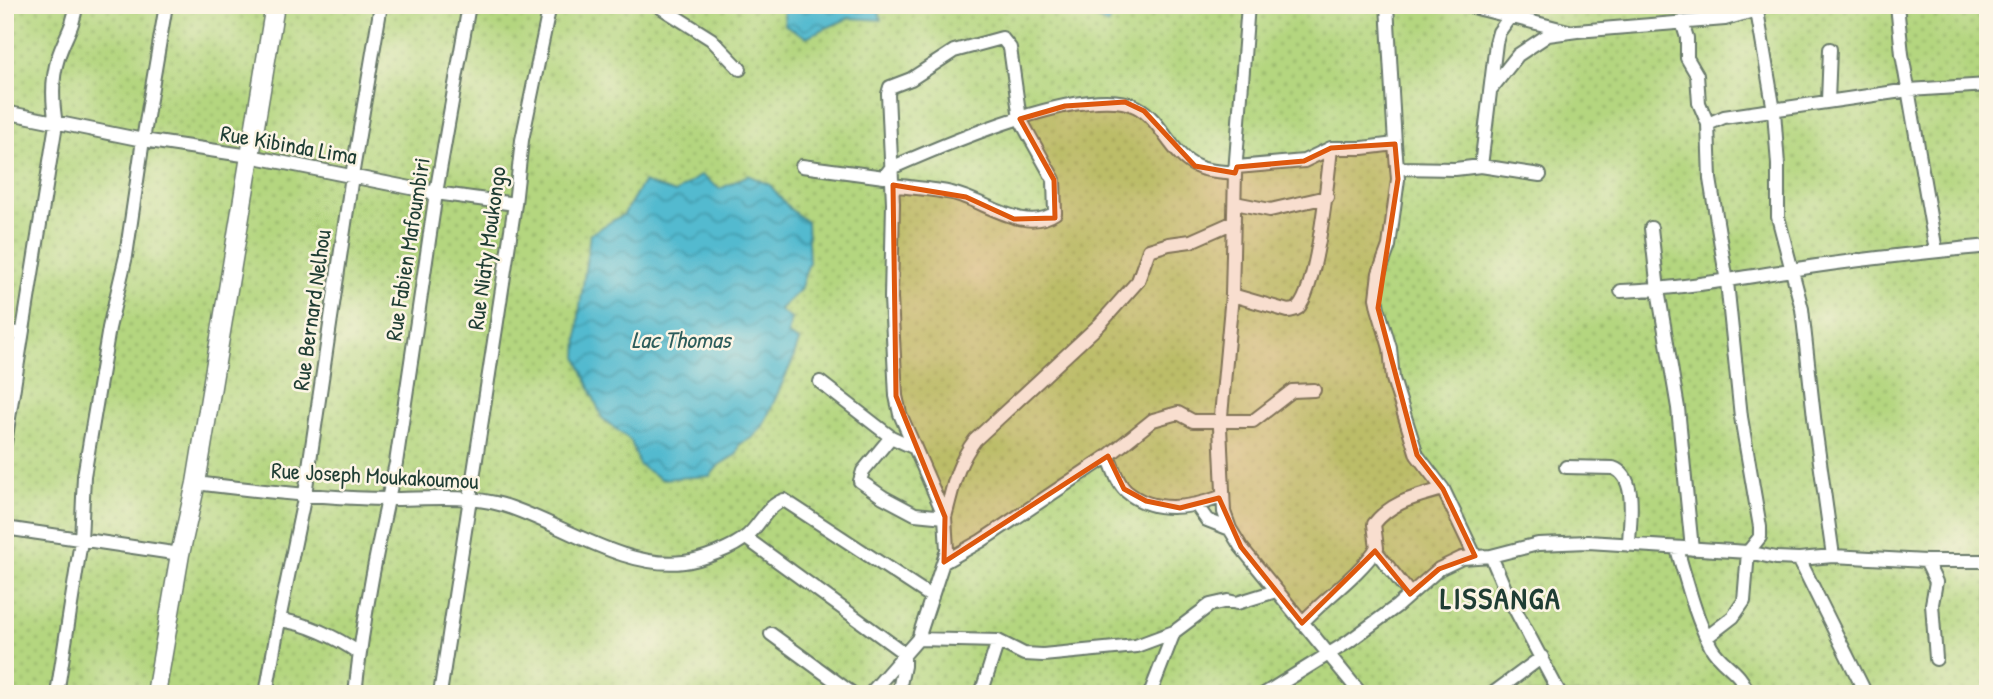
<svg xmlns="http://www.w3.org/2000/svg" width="1993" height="699" font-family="'Patrick Hand',sans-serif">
<defs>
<pattern id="grass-dots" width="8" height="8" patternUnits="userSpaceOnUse" patternTransform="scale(1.75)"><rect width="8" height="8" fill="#b4d67f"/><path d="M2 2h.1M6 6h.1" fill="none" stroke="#92af69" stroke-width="1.8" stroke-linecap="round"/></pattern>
<pattern id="water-waves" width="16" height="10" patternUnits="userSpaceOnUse" patternTransform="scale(1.75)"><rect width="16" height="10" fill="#52bacf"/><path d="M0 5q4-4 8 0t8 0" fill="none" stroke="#4398a9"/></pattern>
</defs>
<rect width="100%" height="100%" fill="#fcf5e5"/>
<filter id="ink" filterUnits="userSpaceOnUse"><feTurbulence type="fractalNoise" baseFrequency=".0143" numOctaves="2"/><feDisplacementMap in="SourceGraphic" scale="14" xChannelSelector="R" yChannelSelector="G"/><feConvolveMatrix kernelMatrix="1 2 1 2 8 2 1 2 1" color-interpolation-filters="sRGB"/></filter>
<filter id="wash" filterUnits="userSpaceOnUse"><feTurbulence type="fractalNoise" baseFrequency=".00686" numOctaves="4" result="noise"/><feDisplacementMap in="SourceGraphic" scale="28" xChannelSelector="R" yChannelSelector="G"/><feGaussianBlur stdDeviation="1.57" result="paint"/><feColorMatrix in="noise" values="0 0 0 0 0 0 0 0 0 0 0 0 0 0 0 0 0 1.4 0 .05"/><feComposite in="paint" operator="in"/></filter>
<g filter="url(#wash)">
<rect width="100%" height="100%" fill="#f3e9cf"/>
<path fill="url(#grass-dots)" stroke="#6a8a5a" stroke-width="2" d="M5,5h1983v689h-1983z"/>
<path fill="url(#water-waves)" stroke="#387c82" stroke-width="2" d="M783,5h95l3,15 -32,-2 -43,19 -21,-12z
M1075,5h39l-6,20z
M701,175l19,14 28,-14 22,10 20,24 17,13 2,40 -9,28 -21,20 12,9 -3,16 11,6 -7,21 -30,66 -10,10 -12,6 -3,10 -18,11 -9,11 -49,3 -22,-14 -8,-24 -29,-23 -25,-61 2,-43 11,-80 34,-20 19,-32 32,11z"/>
</g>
<g filter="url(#ink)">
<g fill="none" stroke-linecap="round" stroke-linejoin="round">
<defs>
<path id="minor" d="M657,5l54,34 29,30
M1248,5l-13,168 -3,122 -12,132 4,85 6,17 11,18 120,147
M1465,5l103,26
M1756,5l18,106 4,54v52l24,92 13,117 18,130
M1897,5l5,49 34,197
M1682,22l5,16v20l10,17 2,28 9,21 2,55 17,103 14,135 19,110v10l-12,15 -4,49 -11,16 -26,20
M1491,89l27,-34 30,-20 29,-4 148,-12 32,-9
M1828,101l2,-52
M5,112l138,28 107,16 186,37 79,11
M1708,124l16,-7 185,-27 79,-5
M1395,144l3,35 -9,67 -10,27 -3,25 2,10 12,40 3,31 24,76 26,34 32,67
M802,166l82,11 7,-9c50,-22 197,-87 246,-61 25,13 35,50 61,60 11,5 25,4 37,6
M1481,166l15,-123 3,-11 10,-14
M1237,167l67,-6 27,-13h32l32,-4 -8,-139
M1398,168l57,1 26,-3 59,9
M893,185c19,3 40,4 59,8 32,7 72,41 103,20l-1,-33 -34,-61 -10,-71 -8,-10 -48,13 -43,28 -21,8 -2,7 5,109 -2,95 5,98 4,18 15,34
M1235,203l35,7 57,-13
M1651,228l7,62 20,118 14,141
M1621,291c58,-2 113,-12 170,-21 65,-11 131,-17 197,-24
M1232,295l56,16c4,-1 6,0 10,-3 19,-20 30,-130 33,-160
M5,331l17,3
M820,382l71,55 24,11 30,69
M891,437l-28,34 -3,10 23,16 32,17 30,3 2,33 -29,89
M5,443l51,-319c-4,-23 -5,-44 2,-66 6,-20 16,-31 18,-53
M1108,456c5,11 9,27 18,35 28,24 65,17 95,6
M1566,467l47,1c26,9 16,55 16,77
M196,483c63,8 127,15 191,16 40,0 77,-5 116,6 57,17 120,65 181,57 17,-2 50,-14 63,-26 14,-12 19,-30 37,-36l148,97
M1197,506l10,14 23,9
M945,517c8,-29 11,-52 30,-77l124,-115 39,-44 11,-31 20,-6 22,-3 43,-19
M5,528l175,26
M746,538l158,115v13l-6,28
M1677,549c10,33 18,67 34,98 11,19 30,23 37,47
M1375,550l35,44
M1491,556l17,40 52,98
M1799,559l67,135
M1926,561l10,21 -4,22 4,55
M944,562l37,-21 127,-85 45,-36 25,-7 15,8h60l39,-30 22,-1
M279,620c27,3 57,17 80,33
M1302,623c24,-26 55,-46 75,-75l-3,-24c18,-23 42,-27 69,-35
M771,634l82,60
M57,694l24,-153 3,-65 25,-148 17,-72 17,-116 23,-135
M266,694l13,-74 26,-126 47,-318 29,-171
M355,694c8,-78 24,-155 41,-231l40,-270 33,-188
M440,694l75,-490 7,-64 28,-135
M870,694l48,-55 80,2 26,13 19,1 93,-9 38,-14 36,-27 18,-4 9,2 39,-12
M981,694l17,-53
M1150,694l24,-62
M1264,694l84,-52 49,-36 42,-37 23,-11 29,-2 47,-12 50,-2 160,10 28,6 23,1 34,-3 93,5h62
M1492,694l50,-37"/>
<path id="highway" d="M156,694l24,-140 16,-71 79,-478"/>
</defs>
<use href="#minor" stroke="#69796a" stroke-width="16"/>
<use href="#highway" stroke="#69796a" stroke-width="21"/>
<use href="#minor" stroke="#fff" stroke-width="12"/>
<use href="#highway" stroke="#fff" stroke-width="18"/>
</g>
</g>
<path fill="#de580e" fill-opacity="0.2" stroke="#de580e" stroke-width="5" stroke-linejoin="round" d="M1125,102l19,9 51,55 40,7 2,-6 67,-6 27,-13 64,-4 3,35 -20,129 39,147 26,34 32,67 -36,13 -29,25 -35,-43 -73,72 -61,-76 -22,-49 -39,10 -34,-7 -22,-12 -16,-33 -164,106 1,-45 -49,-121 -3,-211 73,12 48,22 41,-1 -1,-38 -34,-61 45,-13z"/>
<g text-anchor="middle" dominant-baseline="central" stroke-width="5" stroke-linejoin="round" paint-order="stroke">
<g font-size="23" fill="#1f3d34" stroke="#fcf5e5">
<text transform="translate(289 144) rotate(10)">Rue Kibinda Lima</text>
<text transform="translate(486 248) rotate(-82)">Rue Niaty Moukongo</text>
<text transform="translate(407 249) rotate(-81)">Rue Fabien Mafoumbiri</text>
<text transform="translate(311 310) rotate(-82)">Rue Bernard Nelhou</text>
<text transform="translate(375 475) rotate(3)">Rue Joseph Moukakoumou</text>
</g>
<g font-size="24" font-style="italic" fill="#2c5c5b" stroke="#fcf5e5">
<text x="681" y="339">Lac Thomas</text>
</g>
<g font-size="30" font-weight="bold" letter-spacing="2" fill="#1f3d34" stroke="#fcf5e5">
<text x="1501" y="598">LISSANGA</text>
</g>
</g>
<rect width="1993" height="699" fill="none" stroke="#fcf5e5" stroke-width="28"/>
</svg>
